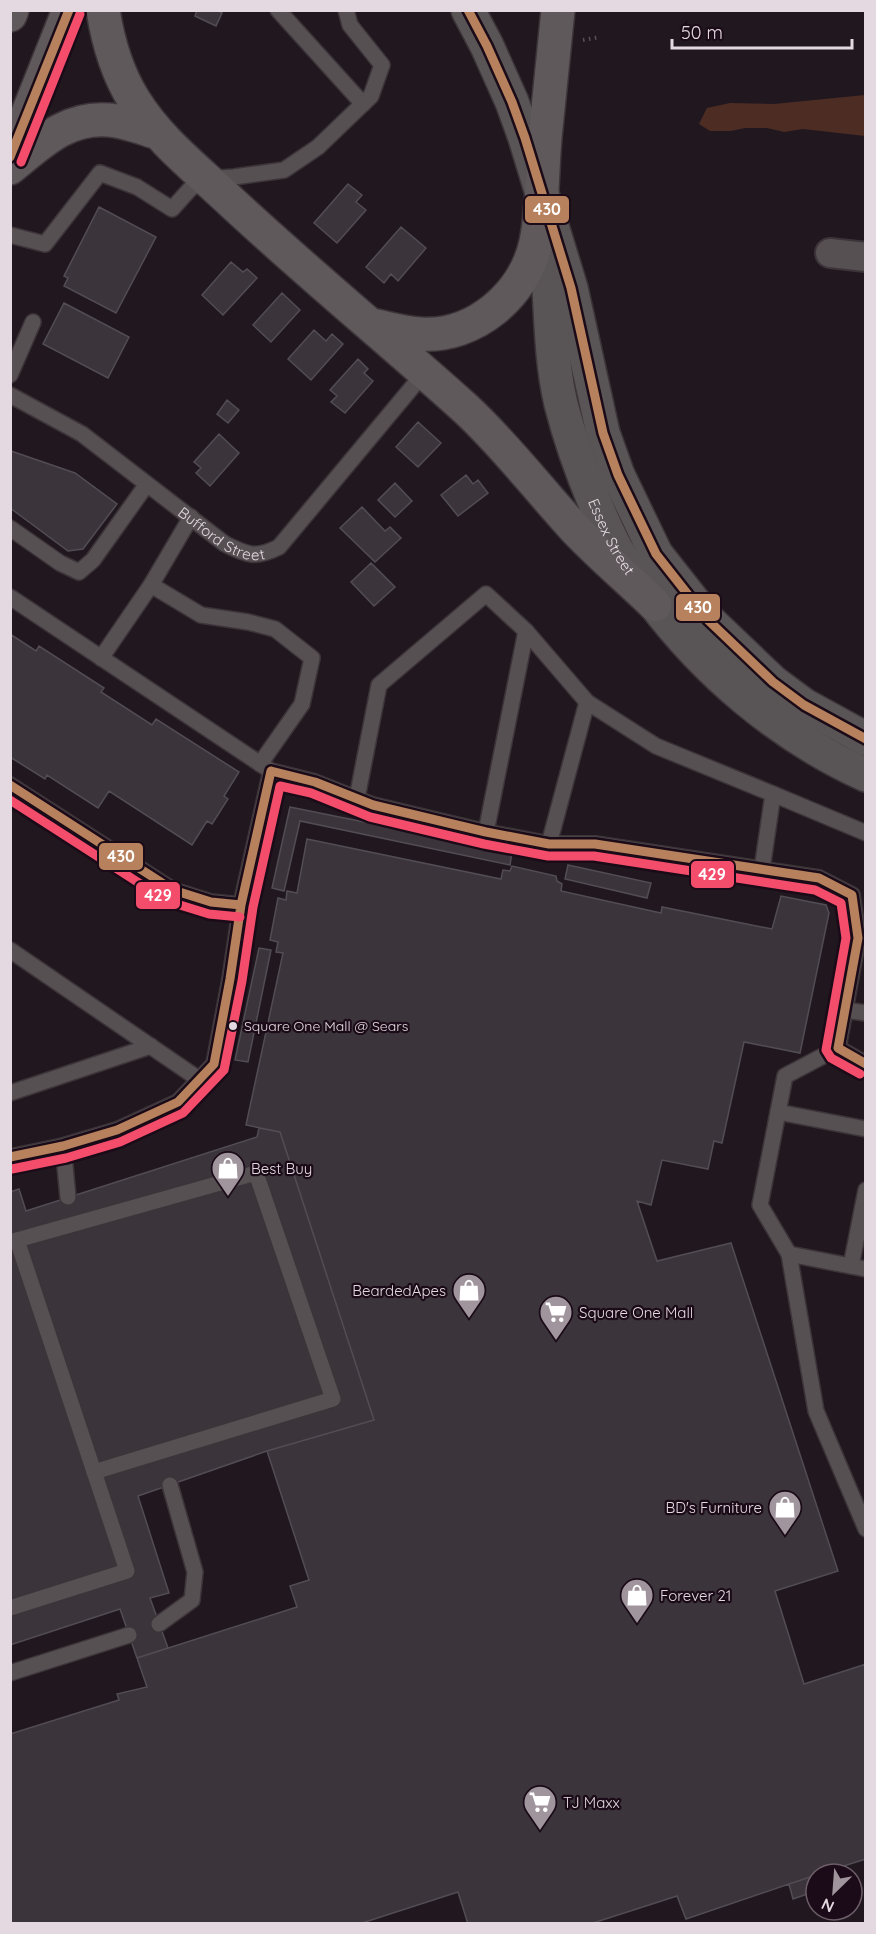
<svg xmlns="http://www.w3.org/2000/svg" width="876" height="1934" font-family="Quicksand,sans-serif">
<rect width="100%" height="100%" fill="#21181f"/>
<path fill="#4d2c24" d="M865,95v41l-62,-7 -19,3 -17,-4h-22l-14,3h-21l-11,-7 8,-16 23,-5 44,1z"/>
<path fill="#3b353b" stroke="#524c54" stroke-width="1.5" d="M197,10h20l5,3 -6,13 -21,-10z
M348,184l14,11 -6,7 10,8 -29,33 -23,-20z
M99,207l57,30 -40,76 -52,-27 4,-8 -4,-2z
M401,227l25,21 -28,33 -7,-7 -7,9 -18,-16z
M231,262l12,10 4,-3 10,9 -34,37 -21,-20z
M282,293l18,17 -29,32 -18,-17z
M64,303l65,34 -21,41 -65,-34z
M314,330l12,11 6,-7 11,10 -32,36 -23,-21z
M358,359l10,10 -4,4 9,8 -28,32 -14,-11 6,-6 -7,-6z
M227,400l12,10 -11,13 -11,-9z
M418,422l23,21 -23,24 -22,-20z
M219,434l20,19 -29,33 -14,-13 5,-5 -7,-6z
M11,451l64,22 42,31 -34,45 -15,2 -58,-43z
M466,475l7,9 5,-4 10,13 -30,23 -17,-21z
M395,483l17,18 -17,16 -17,-17z
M362,507l23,24 5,-4 11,11 -26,24 -35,-34z
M371,563l24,24 -21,19 -23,-24z
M10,634l26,17 3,-5 65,42 -3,4 51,33 4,-6 83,53 -15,24 4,3 -16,25 -5,-3 -15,24 -83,-54 -11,17 -51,-33 -2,4 -35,-22z
M290,807l222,45 -2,13 -210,-44 -16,70 -12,-3z
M307,839l194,40 2,-9 7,1 2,-5 44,10 1,5 5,3 -1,7 100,22 1,-6 110,22 9,-33 45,9 3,8 -29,140 -56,-11 -22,101 -8,-2 -6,28 -46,-9 -11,45 -14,-4 20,60 74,-18 107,328 -63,20 29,93 62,-20v195l-32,10 1,5h-19v17l-23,8 -4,-15 -103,35 -9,-23 -87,28h-122l-10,-32 -99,32h-349v-190l109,-34 -2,-6 30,-7 -10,-29 160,-51 -7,-21 19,-6 -42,-129 107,-31 -94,-288 -34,-7 37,-172 -7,-1 2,-10 -8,-2 8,-42 8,2 1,-9 10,2z
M568,865l83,18 -4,15 -82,-19z
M259,948l12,2 -23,112 -13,-2z
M259,1128l21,4 94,288 -107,31 -129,45 31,97 -19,5 18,50 -31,10 -17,-49 -110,36v-453l9,-3 7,22 231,-74z
M816,1875v16l-23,8 -4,-15z"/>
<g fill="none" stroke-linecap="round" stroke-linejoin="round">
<defs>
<g id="lane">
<path d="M278,10l85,94"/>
<path d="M10,235l35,9 55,-71 37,14 35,22 18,-20 16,-10 28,-2 50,-7 34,-23 53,-51 11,-31 -32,-40 -4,-15"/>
<path d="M10,375l23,-53"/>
<path id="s1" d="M10,395l72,39 143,110c23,11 30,15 54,3l145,-174"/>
<path d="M10,528l50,35 19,9 14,-12 54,-76"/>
<path d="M151,585l40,-68"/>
<path d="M10,597l261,174 44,11 58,23 113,27 63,12h46l224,34 33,17 6,43 -20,110"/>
<path d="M526,631l61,71"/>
<path d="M101,658l50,-73 50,30 47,7 27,7 37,29 -10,46 -42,60"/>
<path d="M10,785l163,105 38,12 30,3"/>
<path d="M773,794l93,39"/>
<path d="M357,798l22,-113 107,-91 40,37 -40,201"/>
<path d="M549,844l38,-142 69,44 117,48 -11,75"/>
<path d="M10,950l190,130"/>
<path d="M845,1010l21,3"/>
<path d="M838,1048l-53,28 -25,129 29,49 27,157 50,118"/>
<path d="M838,1048l28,16"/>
<path d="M10,1093l141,-47"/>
<path d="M778,1112l88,17"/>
<path d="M63,1146l5,51"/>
<path d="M10,1157l53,-11 54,-16 61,-28 36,-38 16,-85 11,-74 30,-134"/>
<path d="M17,1240l239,-67 77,226 -239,73"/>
<path d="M10,1242l7,-2 110,331 -117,37"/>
<path d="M789,1254l77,15"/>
<path d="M851,1266l15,-76"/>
<path d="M159,1624l33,-24 3,-28 -25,-87"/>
<path d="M10,1673l119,-38"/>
</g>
<path id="street" d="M830,253l36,4"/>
<g id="secondary">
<path d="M468,10l19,36 25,56 13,36 46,150 32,145 15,42 38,79 52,66 65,62 31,23 62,34"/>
<path id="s2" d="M547,259c4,48 3,99 14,145 12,47 32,98 53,141 10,18 23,36 36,53 56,75 130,138 216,177"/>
</g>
<path id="highway" d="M103,10c5,32 14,63 31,90 24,39 60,67 93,98 78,73 160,140 239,211 40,37 73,81 110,121 25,26 53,50 79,75
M10,15l2,-5
M10,158l59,-148
M10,168c31,-25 56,-51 98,-48 17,1 34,8 50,13
M371,325c16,3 33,8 49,9 54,4 105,-39 116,-92 7,-34 6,-69 9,-104 4,-43 9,-85 13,-128"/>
</defs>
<use href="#lane" stroke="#3c3439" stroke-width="18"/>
<use href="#street" stroke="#3c3439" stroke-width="32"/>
<use href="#secondary" stroke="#3c3439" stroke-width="36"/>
<use href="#highway" stroke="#3c3439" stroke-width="36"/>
<path stroke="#575154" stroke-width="4" stroke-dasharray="1.5 4.5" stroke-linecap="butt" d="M583,40l17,-3"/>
<use href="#lane" stroke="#565052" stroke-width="15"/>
<use href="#street" stroke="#565052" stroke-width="28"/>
<use href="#secondary" stroke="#595455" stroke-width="33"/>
<use href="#highway" stroke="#5f595b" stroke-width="33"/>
<defs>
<path id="bus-1" d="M468,10l19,36 25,56 13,36 46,150 32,145 15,42 38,79 52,66 65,62 31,23 62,34
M10,157l59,-147
M10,785l163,105 38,12 30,3
M10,1157l53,-11 54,-16 61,-28 36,-38 16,-85 11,-74 30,-134 44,11 58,23 113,27 63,12h46l224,34 33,17 6,43 -20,110 28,16"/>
<path id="bus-2" d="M21,162l59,-148
M10,800l157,101 42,13 31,3
M12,1169l54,-11 54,-16 63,-29 41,-43 18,-89 11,-74 27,-121 31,7 59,24 114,27 64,12h46l221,34 26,13 5,35 -20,112 5,8 29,16"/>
</defs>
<use href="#bus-1" stroke="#1b0b18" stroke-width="14"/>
<use href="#bus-2" stroke="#1b0b18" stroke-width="14"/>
<use href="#bus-1" stroke="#b6815c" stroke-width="9"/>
<use href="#bus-2" stroke="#f44d6c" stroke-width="9"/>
</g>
<defs>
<symbol id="shop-pin" viewBox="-11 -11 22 30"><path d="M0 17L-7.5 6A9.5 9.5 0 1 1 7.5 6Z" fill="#a0959d" stroke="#1b0b18"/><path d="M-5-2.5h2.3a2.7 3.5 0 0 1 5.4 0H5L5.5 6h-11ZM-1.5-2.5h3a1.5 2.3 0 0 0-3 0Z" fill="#fff"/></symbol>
<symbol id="supermarket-pin" viewBox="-11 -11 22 30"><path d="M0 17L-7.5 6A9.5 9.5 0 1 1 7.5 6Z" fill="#a0959d" stroke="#1b0b18"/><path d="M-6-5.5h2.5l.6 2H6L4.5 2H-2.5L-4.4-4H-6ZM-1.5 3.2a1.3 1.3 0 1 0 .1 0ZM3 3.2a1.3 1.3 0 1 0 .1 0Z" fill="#fff"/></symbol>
</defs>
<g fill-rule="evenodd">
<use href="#shop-pin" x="209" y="1149" width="38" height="52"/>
<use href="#shop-pin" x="450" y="1271" width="38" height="52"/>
<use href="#supermarket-pin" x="537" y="1293" width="38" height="52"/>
<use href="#shop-pin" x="766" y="1488" width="38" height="52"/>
<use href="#shop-pin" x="618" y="1576" width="38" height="52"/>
<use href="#supermarket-pin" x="521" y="1783" width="38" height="52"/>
</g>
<circle fill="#e5d9e1" stroke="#1b0b18" stroke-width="2" cx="233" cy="1026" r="5"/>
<g text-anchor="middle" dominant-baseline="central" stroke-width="4.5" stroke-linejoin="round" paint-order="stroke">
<g font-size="14" fill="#e5d9e1" stroke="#1b0b18" text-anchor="start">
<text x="244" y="1026">Square One Mall @ Sears</text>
</g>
<g font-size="15" fill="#e5d9e1" stroke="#1b0b18">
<text stroke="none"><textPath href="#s1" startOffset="255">Bufford Street</textPath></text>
<text stroke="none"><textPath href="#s2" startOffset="288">Essex Street</textPath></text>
</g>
<g font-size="15" fill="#e5d9e1" stroke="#1b0b18" text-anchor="start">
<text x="251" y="1168">Best Buy</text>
<text x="446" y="1290" text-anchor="end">BeardedApes</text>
<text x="579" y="1312">Square One Mall</text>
<text x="762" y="1507" text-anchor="end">BD's Furniture</text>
<text x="660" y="1595">Forever 21</text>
<text x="563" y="1802">TJ Maxx</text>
</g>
</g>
<g stroke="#1b0b18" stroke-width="2">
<rect x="524" y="195" width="46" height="29" rx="6" fill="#b6815c"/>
<rect x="675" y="593" width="46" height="29" rx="6" fill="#b6815c"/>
<rect x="98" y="842" width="46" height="29" rx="6" fill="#b6815c"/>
<rect x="690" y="860" width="45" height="29" rx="6" fill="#f44d6c"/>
<rect x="135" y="881" width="46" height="29" rx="6" fill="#f44d6c"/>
</g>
<g font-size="16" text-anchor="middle" font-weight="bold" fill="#fff">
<text x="547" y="215">430</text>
<text x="698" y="613">430</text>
<text x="121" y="862">430</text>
<text x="712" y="880">429</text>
<text x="158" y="901">429</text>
</g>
<rect width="876" height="1934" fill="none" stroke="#e5d9e1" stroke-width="24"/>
<g transform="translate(834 1892) rotate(205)"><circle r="28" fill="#1b0b18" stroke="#6c5d68" stroke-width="1.5"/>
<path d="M0-4.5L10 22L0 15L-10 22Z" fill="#a0959d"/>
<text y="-9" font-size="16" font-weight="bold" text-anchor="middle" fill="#e5d9e1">N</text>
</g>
<path d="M672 39v9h180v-9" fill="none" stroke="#e5d9e1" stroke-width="3"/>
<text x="681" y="39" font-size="18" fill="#e5d9e1" stroke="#1b0b18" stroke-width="4.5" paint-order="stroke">50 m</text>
</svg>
